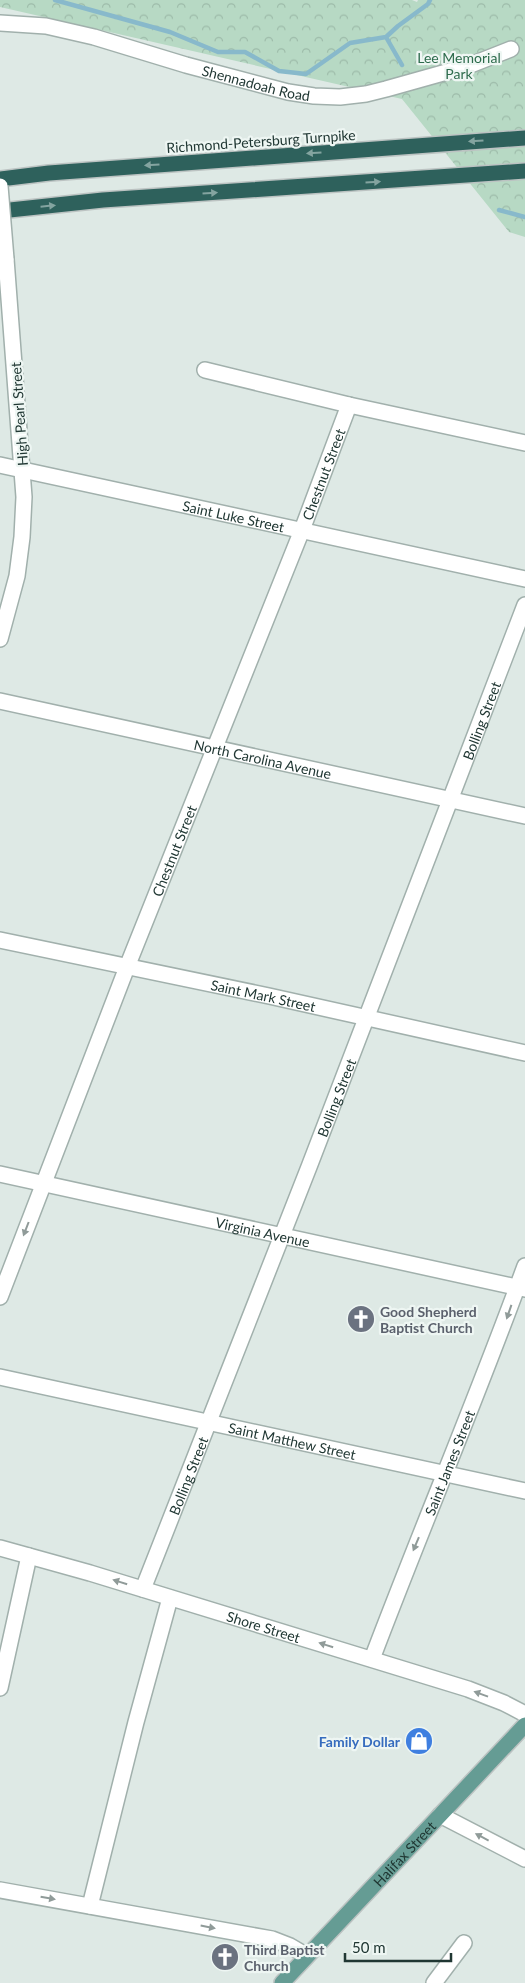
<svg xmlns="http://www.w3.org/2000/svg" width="525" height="1983" font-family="Lato,sans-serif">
<defs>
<pattern id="forest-crowns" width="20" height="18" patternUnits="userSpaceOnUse" patternTransform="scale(1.25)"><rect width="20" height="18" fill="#b7d9c4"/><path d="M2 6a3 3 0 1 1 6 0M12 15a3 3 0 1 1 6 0" fill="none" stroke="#9dbba9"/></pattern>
</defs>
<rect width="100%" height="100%" fill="#dee9e5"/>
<path fill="url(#forest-crowns)" d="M0,0h412l5,2 1,-2h107v237l-16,-5 -107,-133 -402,-92z"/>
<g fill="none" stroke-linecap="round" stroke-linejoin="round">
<path stroke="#88b9cb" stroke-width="4.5" d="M55,0l115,32 48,20h27l34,19 27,3 44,-31 36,-6 16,28
M386,37l12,-11 30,-22 2,-4
M499,210l26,7"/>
<defs>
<g id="minor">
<path id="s1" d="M0,23l46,3 48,11 92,28 102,27 26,4 26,1 26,-3 20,-5 82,-23 43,-17"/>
<path d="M205,370l144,35 176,38"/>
<path id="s2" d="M0,465l525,114"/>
<path d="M0,639l17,-63 5,-39 2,-40 -18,-238"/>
<path id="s3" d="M0,701l525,115"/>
<path id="s4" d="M0,940l269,56 256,57"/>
<path id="s5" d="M0,1174l525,115"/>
<path id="s6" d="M0,1297l127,-330 175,-437 47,-125"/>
<path id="s7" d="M0,1377l525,114"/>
<path id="s8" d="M0,1548l90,25 378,116 36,14 21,11"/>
<path id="s9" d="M143,1589c130,-327 257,-655 382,-984"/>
<path id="s10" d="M372,1659c50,-132 105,-261 153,-393"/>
<path d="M0,1688l29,-132"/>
<path d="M440,1815l85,44"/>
<path d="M0,1890l272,49 18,7 17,10"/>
<path d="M90,1906l46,-184 34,-124"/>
<path d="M434,1983l30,-40"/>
</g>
<g id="major">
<path id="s11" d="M282,1983l243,-258"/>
</g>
<path id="highway" d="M0,179l49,-6 476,-35
M0,211l103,-11 422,-29"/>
</defs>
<use href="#minor" stroke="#a1b0ac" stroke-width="18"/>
<use href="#major" stroke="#bcc3c2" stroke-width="18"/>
<use href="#highway" stroke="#bcc3c2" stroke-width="18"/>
<use href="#minor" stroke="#fff" stroke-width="15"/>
<use href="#major" stroke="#659c94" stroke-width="15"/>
<use href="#highway" stroke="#2e615c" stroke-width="15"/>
<defs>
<path id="minor-bridge" d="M0,186l6,73"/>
</defs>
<use href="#minor-bridge" stroke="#a1b0ac" stroke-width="18" stroke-linecap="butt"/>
<use href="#minor-bridge" stroke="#fff" stroke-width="15"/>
</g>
<defs><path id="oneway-solid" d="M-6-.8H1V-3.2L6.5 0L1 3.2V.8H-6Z" transform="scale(1.25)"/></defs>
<g fill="#84a4a0">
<use href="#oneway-solid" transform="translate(476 141) rotate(176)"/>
<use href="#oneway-solid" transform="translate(314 153) rotate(176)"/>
<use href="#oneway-solid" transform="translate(152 165) rotate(176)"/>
<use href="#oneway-solid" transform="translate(373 182) rotate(-4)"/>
<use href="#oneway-solid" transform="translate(210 193) rotate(-4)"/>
<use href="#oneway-solid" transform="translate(48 206) rotate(-6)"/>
</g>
<g fill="#909b99">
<use href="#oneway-solid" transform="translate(26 1229) rotate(111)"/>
<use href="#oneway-solid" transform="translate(509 1312) rotate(109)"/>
<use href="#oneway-solid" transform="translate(416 1544) rotate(113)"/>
<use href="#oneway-solid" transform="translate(120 1582) rotate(-163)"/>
<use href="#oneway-solid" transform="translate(326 1645) rotate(-163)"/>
<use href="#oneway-solid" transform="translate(481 1694) rotate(-160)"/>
<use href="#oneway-solid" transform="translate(482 1837) rotate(-152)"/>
<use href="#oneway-solid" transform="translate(48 1898) rotate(10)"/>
<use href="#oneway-solid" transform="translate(208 1927) rotate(11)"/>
</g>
<defs>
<symbol id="church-disc" viewBox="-11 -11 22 22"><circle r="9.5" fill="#6b7280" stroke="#eef6f3"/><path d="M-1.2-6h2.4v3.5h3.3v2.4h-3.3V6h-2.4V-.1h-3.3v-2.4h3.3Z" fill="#fff"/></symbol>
<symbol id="shop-disc" viewBox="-11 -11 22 22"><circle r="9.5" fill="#3f7fe0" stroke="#eef6f3"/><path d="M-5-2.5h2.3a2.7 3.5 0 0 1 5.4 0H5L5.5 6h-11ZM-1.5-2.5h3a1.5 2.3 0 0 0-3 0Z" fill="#fff"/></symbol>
</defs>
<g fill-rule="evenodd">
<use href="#church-disc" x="345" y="1303" width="32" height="32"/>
<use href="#shop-disc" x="403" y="1725" width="32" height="32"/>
<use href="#church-disc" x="209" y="1941" width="32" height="32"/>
</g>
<g text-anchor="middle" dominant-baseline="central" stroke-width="4.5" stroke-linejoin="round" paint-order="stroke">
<g font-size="14" fill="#2d6b4c" stroke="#eef6f3">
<text x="459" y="57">Lee Memorial<tspan x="459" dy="16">Park</tspan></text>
</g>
<g font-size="14" fill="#203733" stroke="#eef6f3">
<text stroke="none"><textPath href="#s1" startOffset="264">Shennadoah Road</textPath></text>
<text transform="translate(261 141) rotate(-4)">Richmond-Petersburg Turnpike</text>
<text transform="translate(19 414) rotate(-94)">High Pearl Street</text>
<text stroke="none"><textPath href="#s6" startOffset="884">Chestnut Street</textPath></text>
<text stroke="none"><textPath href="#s2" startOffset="239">Saint Luke Street</textPath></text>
<text stroke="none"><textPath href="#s9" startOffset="932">Bolling Street</textPath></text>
<text stroke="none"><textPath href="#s3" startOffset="269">North Carolina Avenue</textPath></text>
<text stroke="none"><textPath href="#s6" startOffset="479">Chestnut Street</textPath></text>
<text stroke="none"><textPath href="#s4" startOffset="269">Saint Mark Street</textPath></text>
<text stroke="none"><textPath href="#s9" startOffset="528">Bolling Street</textPath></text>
<text stroke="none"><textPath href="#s5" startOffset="269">Virginia Avenue</textPath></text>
<text stroke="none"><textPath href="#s7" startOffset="299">Saint Matthew Street</textPath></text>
<text stroke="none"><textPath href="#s10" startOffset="211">Saint James Street</textPath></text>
<text stroke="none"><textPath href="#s9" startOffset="122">Bolling Street</textPath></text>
<text stroke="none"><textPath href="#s8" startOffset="275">Shore Street</textPath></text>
<text stroke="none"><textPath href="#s11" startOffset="178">Halifax Street</textPath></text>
</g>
<g font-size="14" font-weight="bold" fill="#5b616d" stroke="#eef6f3" text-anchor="start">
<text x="380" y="1311">Good Shepherd<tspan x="380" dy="16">Baptist Church</tspan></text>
<text x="244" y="1949">Third Baptist<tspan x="244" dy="16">Church</tspan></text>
</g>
<g font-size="14" font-weight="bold" fill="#366cbe" stroke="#eef6f3" text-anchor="end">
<text x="400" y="1741">Family Dollar</text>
</g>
</g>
<path d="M345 1953v8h106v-8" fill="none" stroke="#203733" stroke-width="2.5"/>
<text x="352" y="1953" font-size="15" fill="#203733" stroke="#eef6f3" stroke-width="4" paint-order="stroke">50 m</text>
</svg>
